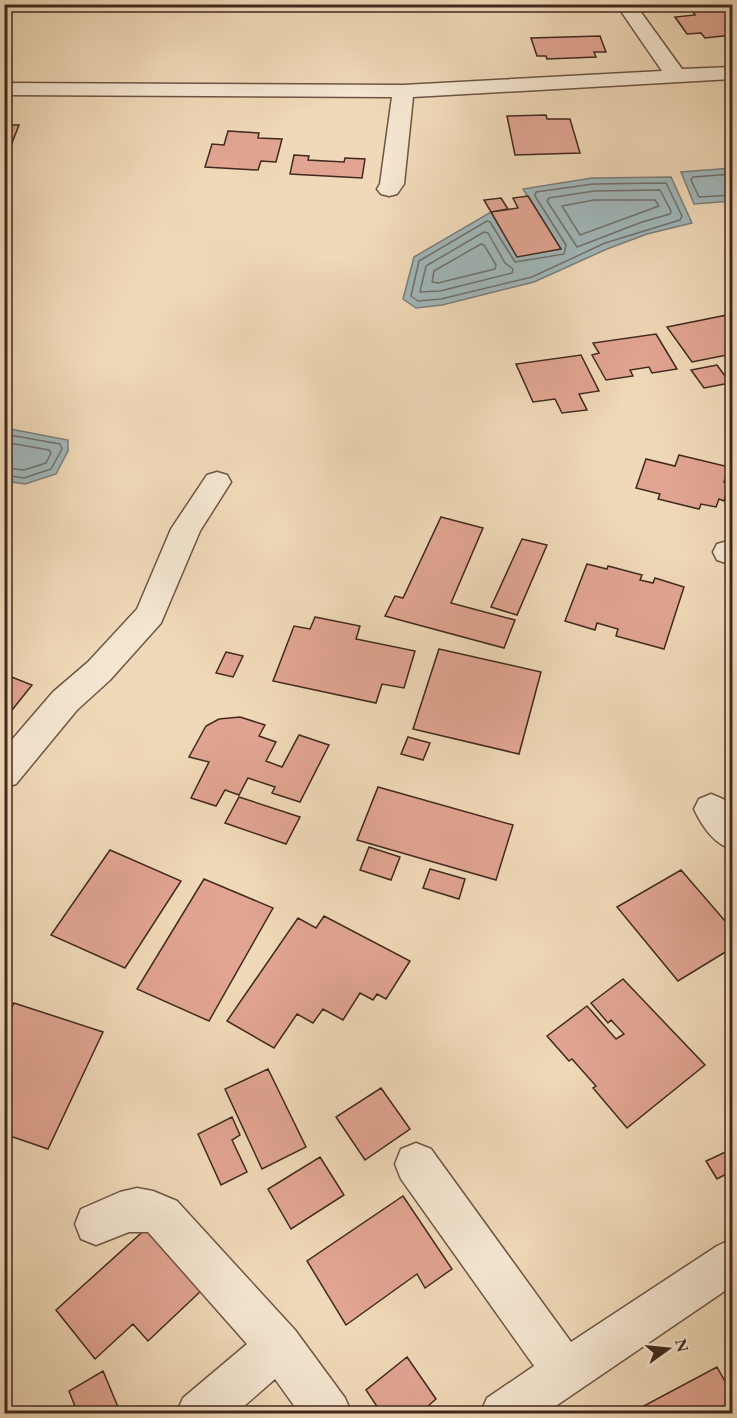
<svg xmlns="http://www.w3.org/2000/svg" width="737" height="1418" font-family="'EB Garamond',serif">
<rect width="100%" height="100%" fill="#f0d9b8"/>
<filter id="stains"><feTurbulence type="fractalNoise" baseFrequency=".00333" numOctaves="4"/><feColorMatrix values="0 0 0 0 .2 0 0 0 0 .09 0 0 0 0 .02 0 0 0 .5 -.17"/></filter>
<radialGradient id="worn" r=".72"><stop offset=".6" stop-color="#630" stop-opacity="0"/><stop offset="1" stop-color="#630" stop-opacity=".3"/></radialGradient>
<path fill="#a0b7ba" stroke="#7a7e7c" stroke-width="1.5" d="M732,168v33l-38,3 -13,-32z
M671,177l21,46 -45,11 -40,15 -73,33 -92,23 -26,3 -13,-9 11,-42 77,-45 26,44 44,-7 -38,-60 69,-11z
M5,428l63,12v11l-12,23 -31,10 -20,-3z"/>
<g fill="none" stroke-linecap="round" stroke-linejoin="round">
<path stroke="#70706c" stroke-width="1.5" d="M732,174l-39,3 -2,3 8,17 33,-2
M666,183l16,33 -2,4 -75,23 -73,34 -91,22 -23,2 -7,-5 8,-35 68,-40 3,1 25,40 49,-8 2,-9 -31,-49 1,-4 57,-8z
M660,190l11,21 -1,3 -28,8 -65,25 -30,-46 2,-3 45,-7z
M594,200h61l4,6 -79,29 -18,-29z
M484,232l4,1 17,30 8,6 -1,4 -72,18 -20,1 6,-26z
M481,244l3,1 12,20 -1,4 -57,14 -6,-1 2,-11z
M4,434l56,10 2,5 -11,20 -27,9 -20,-3
M4,442l45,8 2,3 -5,10 -22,7 -20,-2"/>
</g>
<path fill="#e1a592" stroke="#41291f" stroke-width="1.5" d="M725,6l5,6h2v23l-27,3 -4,-5 -14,1 -12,-17 20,-2 -4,-6z
M600,36l6,16h-12l2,5 -49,2 -1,-3h-9l-6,-18z
M546,115l1,4h23l10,34 -65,2 -8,-39z
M4,125h15l-9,23 -6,-1z
M228,131l31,2 -1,5 24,1 -6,23 -15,-1 -3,9 -53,-3 7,-23 12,1z
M294,155l15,1 -1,4 36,2 1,-4 20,1 -3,19 -72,-4z
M528,196l33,53 -44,8 -26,-45 27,-4 -5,-10z
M501,198l7,11 -17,3 -7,-12z
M732,314v35l-3,1 3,4 -40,8 -25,-35z
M656,334l21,35 -25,4 -3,-6 -19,3 3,6 -27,4 -14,-25 7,-2 -6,-10z
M581,355l18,36 -20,3 8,16 -25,3 -7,-14 -22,3 -17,-38z
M717,365l13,18 -26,5 -13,-18z
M679,455l50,12 -5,15 5,1 -5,18 -5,-2 -3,8 -15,-3 -2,5 -41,-10 2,-5 -24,-6 10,-29 29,7z
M441,517l42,11 -32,75 64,17 -11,28 -119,-32 10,-20 8,2z
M522,539l25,6 -30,70 -26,-8z
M587,564l20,5 1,-3 34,9 -2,5 13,3 2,-5 29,9 -20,62 -48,-13 2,-7 -21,-6 -2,7 -30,-9z
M315,617l45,9 -4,13 59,12 -11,37 -22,-4 -6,19 -103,-22 21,-55 16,3z
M439,649l102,23 -22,82 -106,-25z
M226,652l17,4 -10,21 -17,-4z
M4,674l28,11 -28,35z
M240,717l25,8 -6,11 17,6 -10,19 16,6 17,-32 30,10 -29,57 -28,-9 3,-6 -27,-9 -9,17 -14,-5 -9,16 -25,-8 18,-36 -20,-5 17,-31 13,-7z
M408,737l22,6 -7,17 -22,-6z
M378,787l135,38 -17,55 -139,-40z
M239,797l61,20 -14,27 -61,-21z
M369,847l31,10 -9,23 -31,-10z
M110,850l71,31 -56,87 -74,-33z
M430,869l35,10 -6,20 -36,-11z
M681,870l51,59v19l-54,33 -61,-74z
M204,879l69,29 -64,113 -72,-32z
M324,916l86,45 -24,38 -9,-5 -4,6 -13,-7 -17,27 -20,-11 -10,14 -16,-9 -23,34 -47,-27 71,-103 18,10z
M623,979l82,86 -78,63 -34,-40 3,-2 -24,-27 -3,2 -22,-25 40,-30 29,33 8,-5 -13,-14 -3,3 -17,-20z
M14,1003l89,29 -55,117 -44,-15v-113z
M268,1069l38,78 -44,22 -37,-80z
M381,1088l29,41 -45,31 -29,-43z
M232,1117l8,18 -8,5 15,32 -26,13 -23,-51z
M732,1149v22l-15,8 -11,-18z
M320,1157l24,38 -53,34 -23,-40z
M403,1196l49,73 -27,19 -8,-14 -71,51 -39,-64z
M149,1226l54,63 -55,52 -15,-17 -38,35 -39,-49z
M407,1357l29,42 -17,15h-37l-16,-24z
M717,1367l15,27v20h-91l-3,-5z
M103,1371l18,43h-43l-9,-23z"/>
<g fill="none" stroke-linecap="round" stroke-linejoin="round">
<defs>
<path id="minor" d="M616,4h19l47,65 50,-2v12l-319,18 -9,87 -7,10 -8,2 -8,-2 -4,-5 3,-5 12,-87 -388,-2v-12l399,2 259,-14z
M217,472l10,3 4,7 -31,49 -39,92 -51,57 -33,30 -61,74 -12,4v-39l49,-57 35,-30 49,-53 34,-80 36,-54z
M728,541l4,2v22l-15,-5 -4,-8 4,-8z
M711,794l12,5 9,10v40c-18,-5 -30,-23 -38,-40l5,-10z
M416,1143l15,6 140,193 146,-96 15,-7v47l-188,128h-64l7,-16 47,-32 -133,-187 -6,-15 6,-15z
M137,1188l16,3 24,10 118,129 50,68 7,16h-52l-25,-35 -40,35h-59l7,-16 64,-54 -99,-112h-19l-33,13 -15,-6 -6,-15 6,-15 39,-17z"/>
</defs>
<use href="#minor" stroke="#6d5545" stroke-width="3"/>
<use href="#minor" fill="#f5e6d1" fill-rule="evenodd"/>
</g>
<rect width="737" height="1418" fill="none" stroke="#f0d9b8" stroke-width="24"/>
<rect x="6" y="6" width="725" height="1406" fill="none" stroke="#41291f" stroke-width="3"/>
<rect x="12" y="12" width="713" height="1394" fill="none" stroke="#41291f" stroke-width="1.5"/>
<g transform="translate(668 1349) rotate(75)" stroke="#f5e6d1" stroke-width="4.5" paint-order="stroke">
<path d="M0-4.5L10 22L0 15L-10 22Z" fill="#41291f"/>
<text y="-9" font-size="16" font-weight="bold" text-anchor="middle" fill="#41291f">N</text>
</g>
<rect width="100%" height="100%" filter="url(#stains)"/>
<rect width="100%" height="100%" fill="url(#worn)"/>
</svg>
